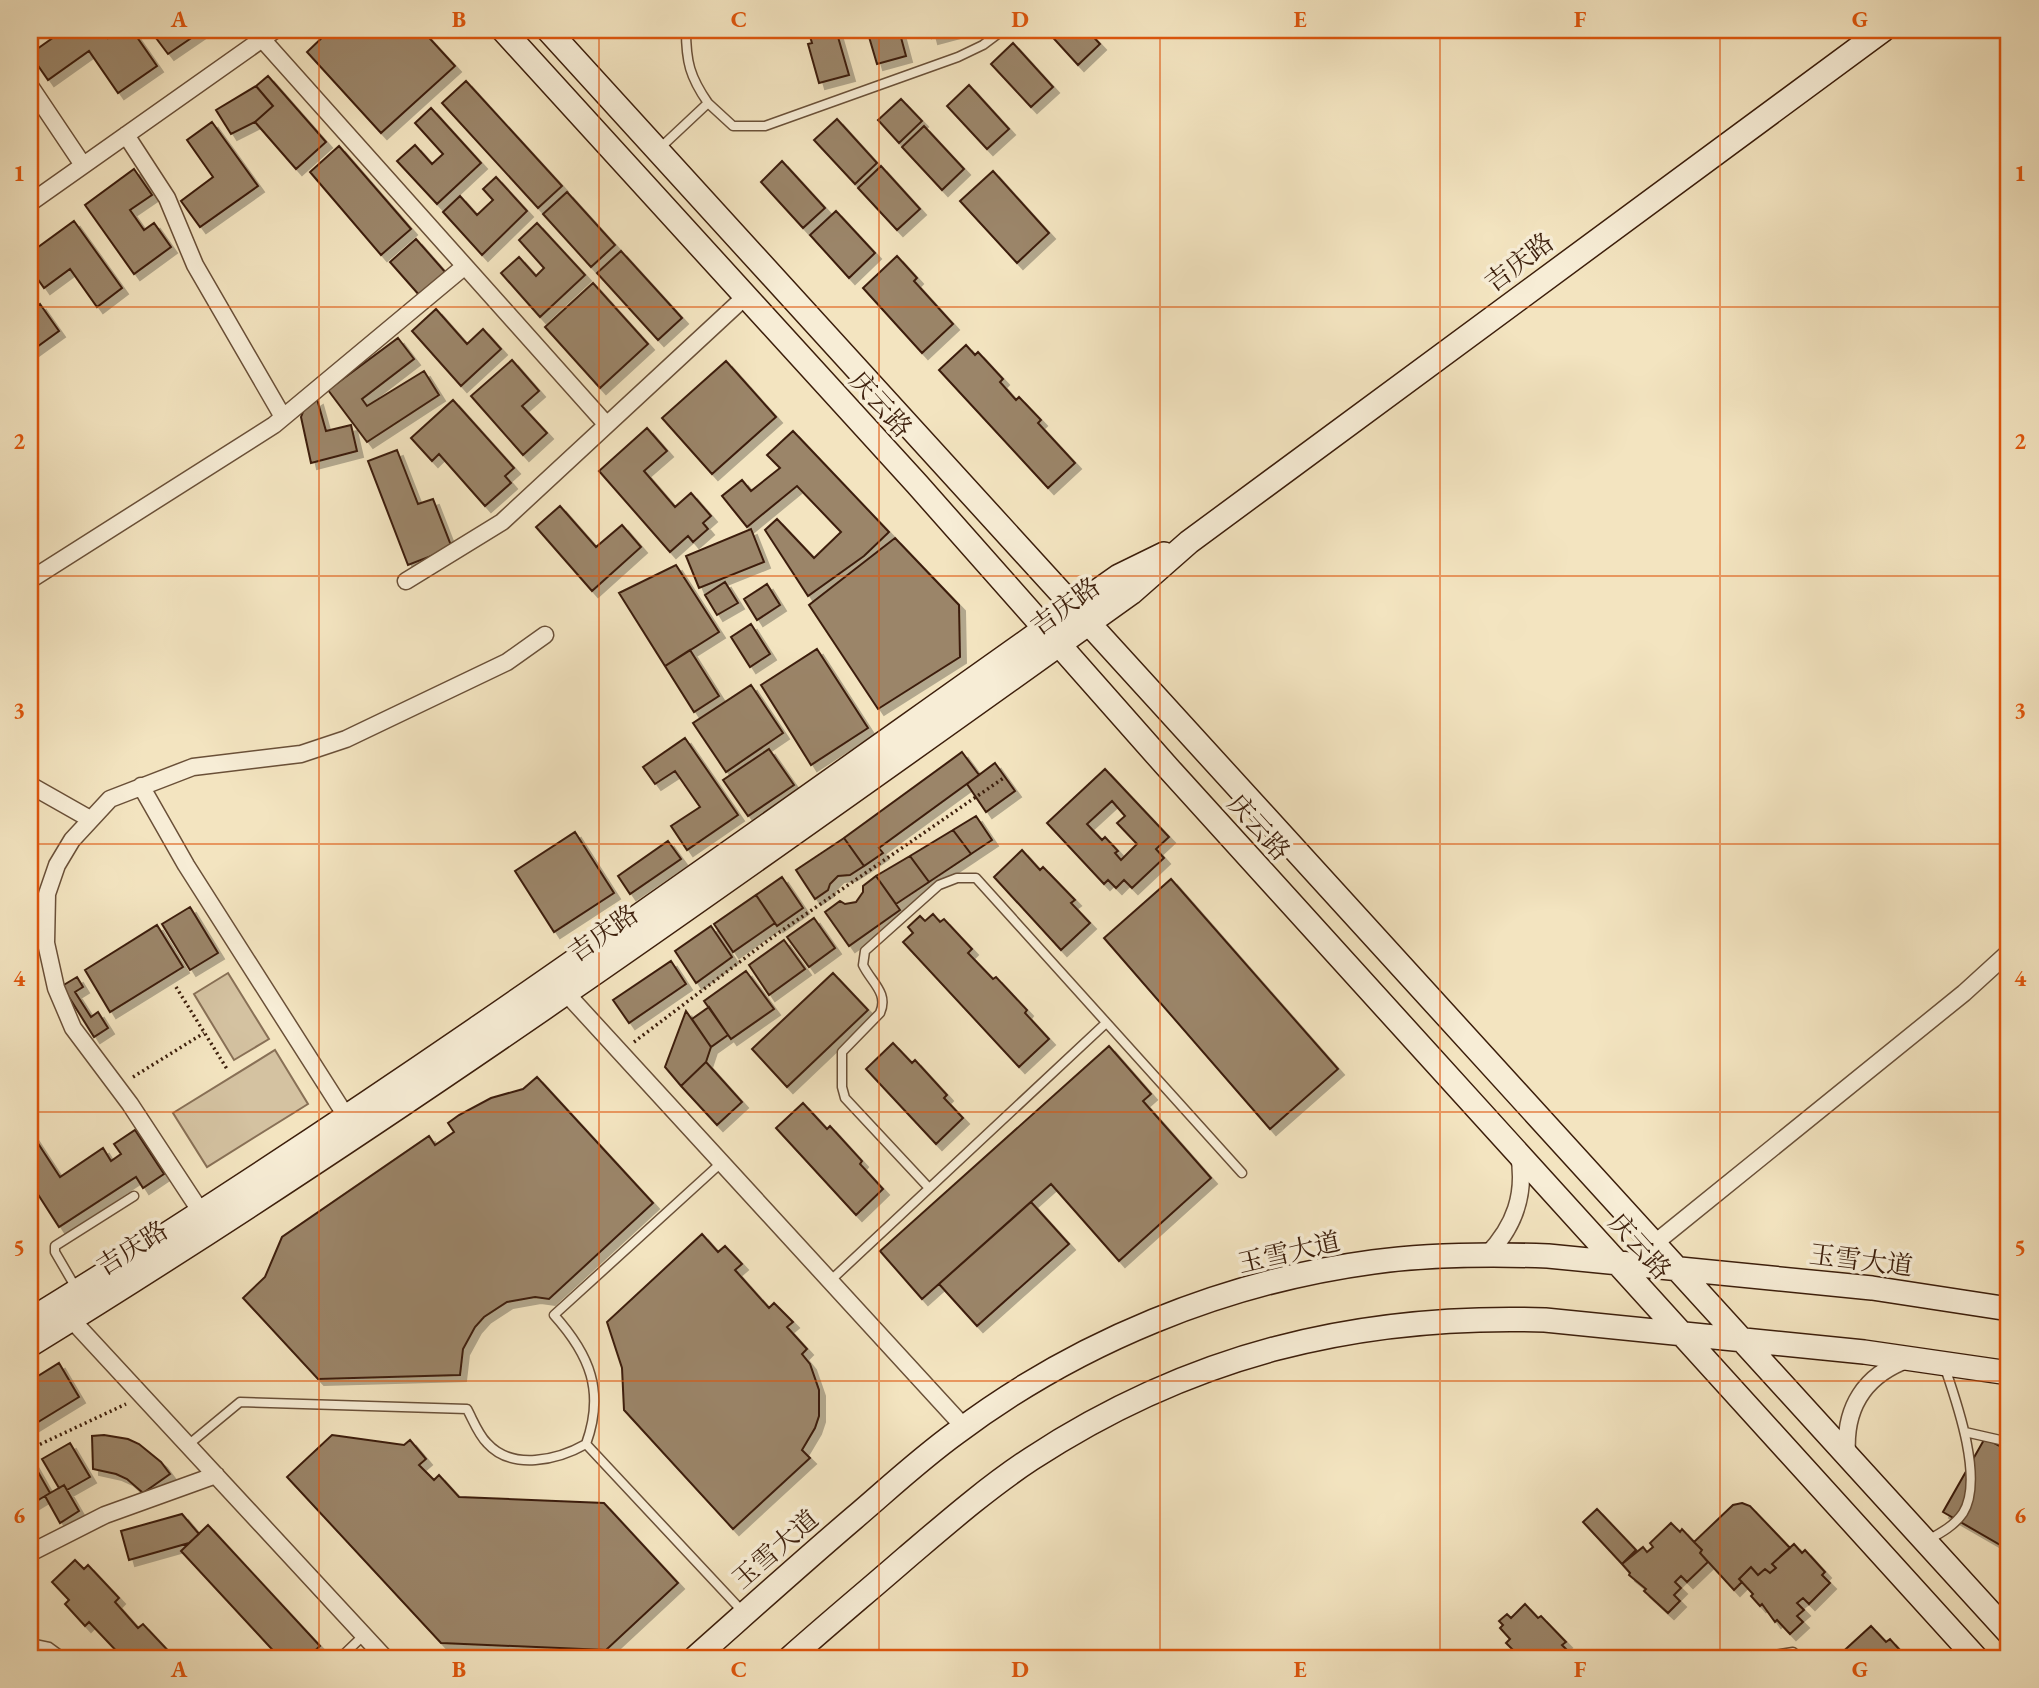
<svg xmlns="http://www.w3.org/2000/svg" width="2039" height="1688" font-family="'EB Garamond','Noto Serif SC',serif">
<defs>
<filter id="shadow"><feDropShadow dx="6" dy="6" stdDeviation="0" flood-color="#0004"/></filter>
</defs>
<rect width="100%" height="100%" fill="#f3e4c0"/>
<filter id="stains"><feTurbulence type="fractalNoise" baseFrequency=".00286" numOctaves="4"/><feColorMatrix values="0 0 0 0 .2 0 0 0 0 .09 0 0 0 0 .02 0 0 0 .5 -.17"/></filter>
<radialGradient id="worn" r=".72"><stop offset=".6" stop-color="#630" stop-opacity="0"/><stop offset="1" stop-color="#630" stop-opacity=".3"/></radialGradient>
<path fill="#d4c2a1" stroke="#887056" stroke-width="2" d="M228,973l41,66 -35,21 -40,-66z
M275,1050l33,54 -101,63 -34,-54z"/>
<path fill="#9b8569" stroke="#3c1e0b" stroke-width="2" fill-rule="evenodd" filter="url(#shadow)" d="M64,30h39l5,8 12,-8h12l25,36 -39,27 -29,-42 -41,29 -18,-26z
M150,30h53l-35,24z
M330,30h92l33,36 -74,67 -74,-81z
M808,30h28l13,45 -30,8 -11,-39 4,-1z
M867,30h32l7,26 -29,8z
M930,30h32l-30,8z
M1046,30h41l13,14 -22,21z
M1013,43l40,44 -22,20 -40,-43z
M268,76l58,66 -30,27 -41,-47 18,-16 -17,-20z
M466,81l96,105 -24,22 -96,-105z
M969,85l40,44 -22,20 -40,-43z
M256,86l17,20 -18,16 -24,12 -15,-24z
M901,99l21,22 -23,22 -21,-23z
M431,108l50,55 -44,41 -40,-43 18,-16 17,19 11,-10 -28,-31z
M837,119l40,44 -22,21 -41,-44z
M212,122l46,64 -58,41 -19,-26 32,-24 -26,-37z
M924,126l40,43 -22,21 -40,-43z
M339,146l72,83 -30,26 -71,-83z
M782,161l43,47 -22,20 -42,-46z
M881,166l39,43 -23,21 -39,-42z
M134,169l18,26 -22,15 14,20 10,-7 17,24 -37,27 -49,-69z
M993,171l56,62 -32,30 -57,-62z
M496,177l31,34 -45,44 -39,-43 17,-16 17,19 16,-15 -10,-11z
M567,192l48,53 -24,22 -48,-53z
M836,211l39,42 -26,25 -39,-43z
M74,221l48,67 -25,19 -27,-38 -26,19 -14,-20v-15z
M537,223l48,52 -45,42 -39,-44 18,-16 17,19 8,-8 -25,-28z
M416,239l30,34 -26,23 -30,-34z
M621,251l61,67 -24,22 -61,-67z
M897,256l20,22 -3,3 39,43 -31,29 -59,-65z
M593,283l55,61 -48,44 -55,-61z
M40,304l19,27 -29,21v-40z
M436,309l31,35 16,-15 18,20 -40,37 -49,-55z
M398,338l16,21 -52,40 5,7 57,-35 15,24 -72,47 -39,-52z
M966,345l9,10 3,-3 25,27 -3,3 16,18 3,-3 22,23 -3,3 37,40 -27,25 -109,-118z
M512,360l27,31 -17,15 25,27 -24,22 -52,-59z
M726,361l50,56 -64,57 -50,-56z
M317,399l9,32 25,-6 6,26 -46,12 -10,-46 4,-10z
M453,400l61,68 -9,8 6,7 -26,23 -46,-52 -7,7 -21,-23z
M647,428l20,23 -23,20 31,36 16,-14 20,23 -8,7 5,6 -15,13 -5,-6 -18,16 -71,-81z
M793,431l96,101 -25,24 -56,40 -43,-66 12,-11 37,39 27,-26 -44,-46 -50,41 -25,-31 20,-16 9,11 29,-23 -13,-13z
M397,450l21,54 15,-5 19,49 -44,17 -40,-104z
M560,506l36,41 26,-22 19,22 -49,44 -56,-64z
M751,529l13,33 -65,26 -13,-32z
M895,538l64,67 1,52 -82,52 -69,-104z
M676,565l43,67 -54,34 -46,-73z
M725,582l13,21 -21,12 -12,-20z
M767,584l13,21 -23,15 -13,-21z
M751,624l19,30 -20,13 -19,-30z
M817,649l51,79 -57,37 -50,-80z
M690,650l29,46 -25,16 -29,-46z
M751,685l32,48 -57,39 -33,-49z
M685,738l53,77 -51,35 -16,-24 29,-19 -25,-36 -20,13 -12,-17z
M769,749l25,36 -46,31 -25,-36z
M962,752l17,23 -100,73 4,5 -19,13 -20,-28z
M995,763l20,28 -29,21 -19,-28z
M1105,769l64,68 -13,12 8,9 -32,30 -8,-8 -8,8 -8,-8 -4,4 -57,-61zM1112,801l13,15 -8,7 20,21 -16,16 -6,-7 3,-2 -13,-14 -3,3 -15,-16z
M976,816l16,24 -21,14 -18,-24z
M953,830l18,24 -42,28 -19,-26z
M575,832l39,61 -60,39 -39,-61z
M844,838l20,28 -14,9 -12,1 -8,8 -2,6 -13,9 -19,-29z
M668,841l13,18 -51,35 -12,-18z
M1022,850l18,20 3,-3 32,33 -4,3 19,20 -29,27 -67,-73z
M910,856l19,26 -33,22 -20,-28z
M876,876l24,34 -51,36 -24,-34 15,-11 5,3 11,-2 7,-10v-6z
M782,877l21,31 -26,18 -21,-31z
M1171,879l167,190 -68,60 -166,-191z
M756,895l19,28 -42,29 -19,-28z
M190,907l28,46 -28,17 -28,-46z
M933,914l7,8 4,-3 28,30 -4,4 25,26 3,-2 31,33 -2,3 24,26 -30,28 -116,-125 10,-9 -5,-6 12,-11 5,5z
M814,918l21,30 -26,19 -22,-30z
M157,925l26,42 -73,45 -25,-42z
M711,926l21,31 -36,26 -21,-32z
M784,940l21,29 -36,26 -20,-30z
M671,961l15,23 -57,39 -16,-23z
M746,971l28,38 -43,30 -27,-38z
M833,973l35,37 -81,77 -35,-38z
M77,977l6,10 -8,5 16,25 7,-5 10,16 -14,9 -32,-51z
M709,1007l19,28 -17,12 -19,-28z
M686,1011l25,36 -5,15 -25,24 -16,-19z
M893,1043l19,20 3,-3 32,35 -3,3 19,20 -27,26 -70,-75z
M1109,1046l42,48 -8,7 68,77 -92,83 -68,-77 -129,115 -42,-48z
M706,1062l36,40 -25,23 -36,-39z
M537,1077l116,126 -104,96 -14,-2 -28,5 -23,15 -9,10 -12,22 -3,26 -142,4 -75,-81 22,-21 17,-40 147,-101 6,9 19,-13 -6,-9 11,-8 32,-17 32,-9z
M803,1103l24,26 3,-3 32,35 -2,3 23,25 -27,26 -80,-87z
M135,1130l29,44 -21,14 -7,-11 -77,50 -29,-45v-51l30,46 43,-29 8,13 10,-7 -7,-10z
M1031,1202l38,42 -92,82 -38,-42z
M702,1234l16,18 7,-6 17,18 -7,6 34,38 5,-5 19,19 -6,5 20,22 -5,5 8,10 9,26v26l-4,12 -13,22 8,8 -77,71 -109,-119 -2,-42 -15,-46z
M59,1363l20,34 -49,30v-46z
M104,1435l24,4 11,5 22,18 9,12 -27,19 -16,-14 -11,-5 -23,-5 -1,-33z
M332,1435l72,10 6,-5 16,19 -7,6 15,15 5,-5 20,22 145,6 74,80 -72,67 -165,-7 -154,-166z
M1985,1438l24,13v99l-66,-38z
M70,1443l20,34 -23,13 -3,-5 -5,3 -17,-29z
M33,1463l17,30 -20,12v-40z
M64,1485l15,26 -19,12 -15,-27z
M1742,1503l8,3 40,42 -18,16 4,4 -6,5 -5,-4 -7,6 -7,-8 -12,12 3,3 -8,8 -34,-37 2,-3 -8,-8 39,-37z
M1597,1509l39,41 -14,14 -39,-42z
M182,1514l17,20 -10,9 -60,17 -8,-29z
M1671,1523l9,9 2,-3 12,13 8,8 -2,3 8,9 -21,20 -6,-6 -6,6 6,6 -7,7 6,6 -12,12 -24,-22 2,-2 -17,-14 1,-2 -8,-9 21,-17 4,5 6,-5 -3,-4z
M208,1525l112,121 -13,12h-27l-99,-107z
M1794,1544l8,9 3,-3 20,22 -3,3 8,8 -21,21 -6,-6 -6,5 7,7 -7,6 6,6 -13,12 -13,-14 -2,2 -13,-18 -2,2 -9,-10 2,-2 -14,-15 12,-12 7,8 7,-6 5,4 6,-5 -4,-4z
M75,1560l9,9 4,-4 31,33 -4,4 23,26 5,-4 32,34h-52l-34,-36 -4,4 -20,-22 4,-4 -17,-18z
M1525,1604l13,14 3,-2 25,26 -4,3 13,13h-54l-15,-15 4,-4 -10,-11 3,-3 -4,-4 8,-7 4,4z
M1871,1626l15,16 4,-3 17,19h-71z"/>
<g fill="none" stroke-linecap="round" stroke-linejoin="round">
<defs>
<path id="lane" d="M686,30c0,32 4,47 22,73
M660,148l48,-45 25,23h32l193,-69 25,-12 20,-15
M929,1188l-84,-90 -3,-11v-35l38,-39c9,-20 -9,-31 -17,-48l2,-14 74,-66 18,-7h19l266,295
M830,1281l276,-258
M76,1288l-21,-36v-6l79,-50
M1965,1432l44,10
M586,1444l158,169
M188,1445l52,-43 227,7c6,11 11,25 20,34 25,28 71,17 99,1 19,-52 4,-89 -32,-129l167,-152
M1928,1540c13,-7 27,-15 35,-27 21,-33 -6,-110 -18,-145
M30,1643l19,4 15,11
M340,1658l24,-23
M1756,1658l37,-6 6,6"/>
<path id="street" d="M254,30l352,394
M30,86l53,79
M126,135l41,63 28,67 88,152
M30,203l245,-173
M30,580l244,-155 191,-159
M406,581l96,-59 244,-226
M30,785l60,34
M141,786l45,79 160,251
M566,993l398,434
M201,1212l-71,-108 -57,-76 -17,-40 -10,-45 1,-49 10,-29 15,-25 38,-41 83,-32 108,-13 45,-15 161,-77 38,-27
M1655,1243l309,-250 45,-41
M1487,1255c28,-29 39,-61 32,-100
M71,1319l314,339
M1847,1454c-3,-46 17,-79 62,-95
M30,1553l75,-38 111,-40"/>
<path id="secondary" d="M503,30l414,454 253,286 806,888
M548,30l1461,1603
M30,1320c375,-230 730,-491 1089,-744l45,-22
M30,1345c378,-233 739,-493 1101,-752l58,-51 694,-512
M695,1658c53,-47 105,-94 159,-140 34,-29 66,-59 102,-85 121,-91 268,-151 417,-171 58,-8 117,-8 175,-6l324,32 137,21
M790,1658c38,-34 78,-67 117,-101 40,-34 80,-69 124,-98 159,-104 325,-145 514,-139l319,32 145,21"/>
</defs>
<use href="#lane" stroke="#6a5038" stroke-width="11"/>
<use href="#street" stroke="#6a5038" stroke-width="19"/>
<use href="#secondary" stroke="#3c1e0b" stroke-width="26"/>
<path stroke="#3c1e0b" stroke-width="3.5" stroke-dasharray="2 3.5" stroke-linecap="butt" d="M176,987l51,82
M634,1042l140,-106 231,-159
M133,1077l71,-44
M30,1449l96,-45"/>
<use href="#lane" stroke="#f7edd6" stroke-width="8"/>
<use href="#street" stroke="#f7edd6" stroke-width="16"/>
<use href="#secondary" stroke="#f7edd6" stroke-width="23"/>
</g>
<path fill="none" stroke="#df560c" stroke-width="2" stroke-opacity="0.55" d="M319,30v1628M599,30v1628M879,30v1628M1160,30v1628M1440,30v1628M1720,30v1628M30,307h1979M30,576h1979M30,844h1979M30,1112h1979M30,1381h1979"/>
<g text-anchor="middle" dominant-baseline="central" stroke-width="7" stroke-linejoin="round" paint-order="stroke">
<g font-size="26" fill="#3c1e0b" stroke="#f7edd6">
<text transform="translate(1519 262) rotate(-37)">吉庆路</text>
<text transform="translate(881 404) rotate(48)">庆云路</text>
<text transform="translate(1065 606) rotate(-36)">吉庆路</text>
<text transform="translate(1259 827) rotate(48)">庆云路</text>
<text transform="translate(603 933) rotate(-35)">吉庆路</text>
<text transform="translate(1640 1246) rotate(48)">庆云路</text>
<text transform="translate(132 1248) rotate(-32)">吉庆路</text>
<text transform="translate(1289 1252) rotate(-13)">玉雪大道</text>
<text transform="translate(1861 1260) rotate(7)">玉雪大道</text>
<text transform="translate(775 1549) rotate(-41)">玉雪大道</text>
</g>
</g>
<rect width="2039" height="1688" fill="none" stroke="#f3e4c0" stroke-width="77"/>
<rect x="38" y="38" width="1962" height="1612" fill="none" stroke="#df560c" stroke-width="2.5"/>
<g font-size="23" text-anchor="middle" font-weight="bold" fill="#df560c">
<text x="179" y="27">A</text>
<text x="459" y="27">B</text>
<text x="739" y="27">C</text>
<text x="1020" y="27">D</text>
<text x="1300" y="27">E</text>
<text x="1580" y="27">F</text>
<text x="1860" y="27">G</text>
<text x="19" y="181">1</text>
<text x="2020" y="181">1</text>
<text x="19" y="449">2</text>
<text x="2020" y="449">2</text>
<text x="19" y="718">3</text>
<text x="2020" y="718">3</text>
<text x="19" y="986">4</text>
<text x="2020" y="986">4</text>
<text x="19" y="1255">5</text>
<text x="2020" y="1255">5</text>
<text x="19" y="1523">6</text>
<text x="2020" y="1523">6</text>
<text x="179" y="1677">A</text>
<text x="459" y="1677">B</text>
<text x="739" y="1677">C</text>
<text x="1020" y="1677">D</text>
<text x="1300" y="1677">E</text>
<text x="1580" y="1677">F</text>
<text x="1860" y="1677">G</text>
</g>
<rect width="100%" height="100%" filter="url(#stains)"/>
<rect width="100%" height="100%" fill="url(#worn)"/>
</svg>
